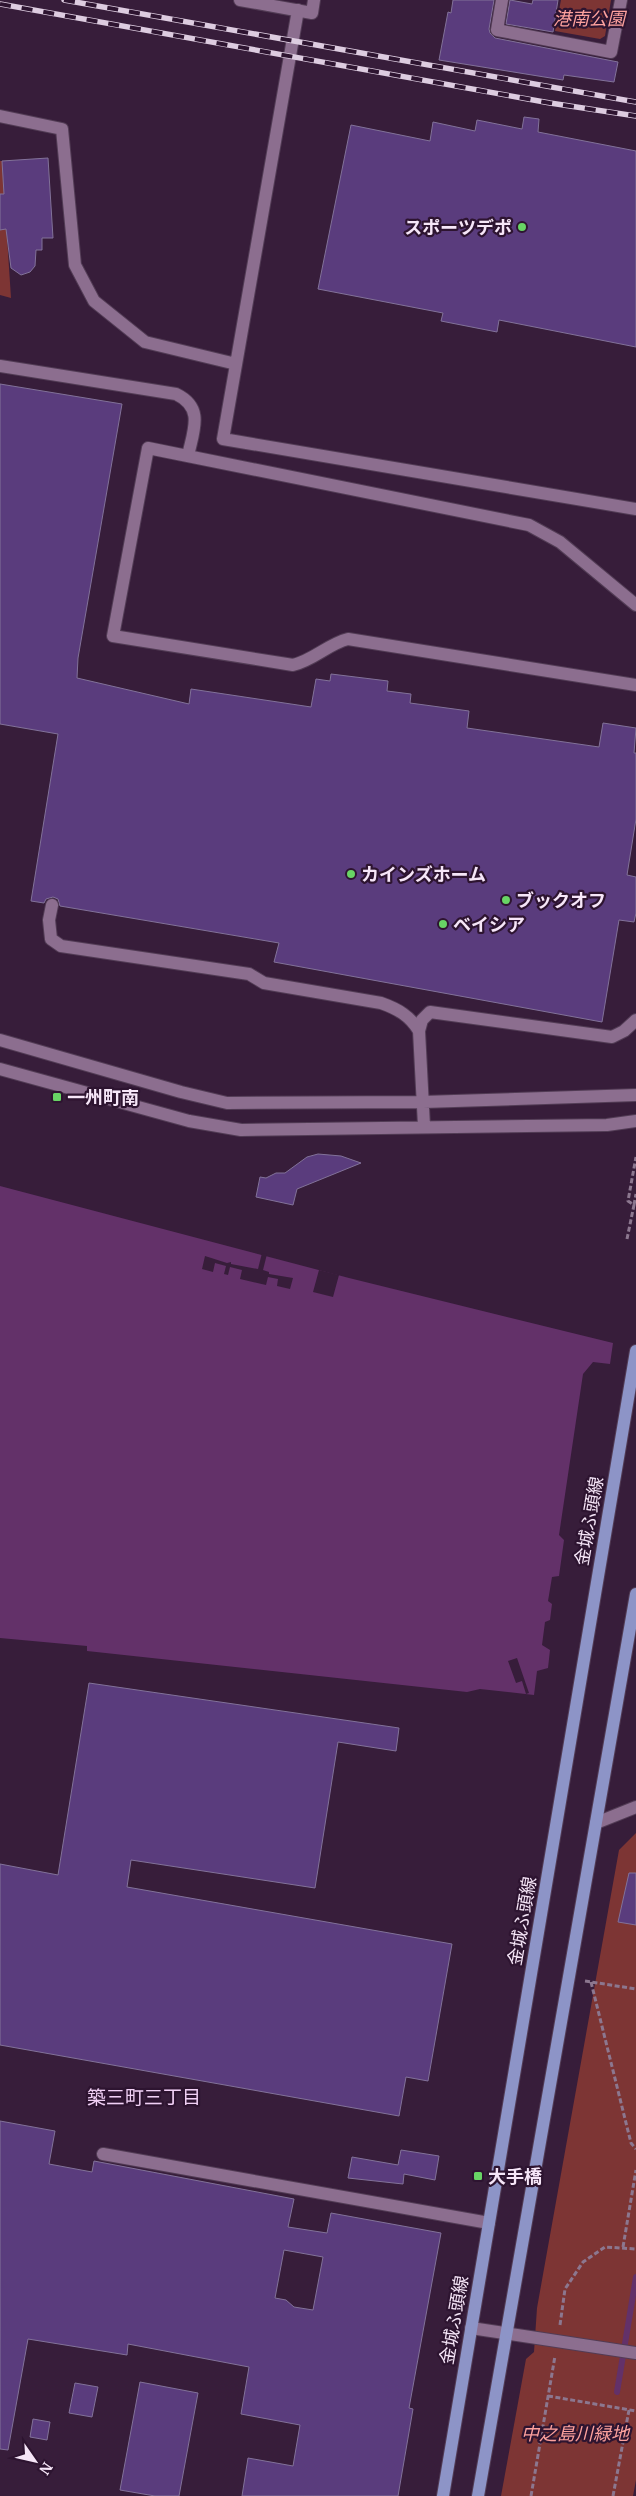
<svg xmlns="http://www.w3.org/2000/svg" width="636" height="2496" font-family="Merriweather,'Noto Sans JP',serif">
<rect width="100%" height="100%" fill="#371d3a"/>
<path fill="#7d3534" d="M561,0h50l-6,36 -5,3 -45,-8z
M0,161h2l9,137 -11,-3z
M636,1833v647l-3,16h-132l25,-137 8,-7 3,-44 82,-458z"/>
<path fill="#633169" d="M0,1186l349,92 264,65 -3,21 -17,-2 -10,12 -24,161 5,5 -5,36 -7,1 -4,24 4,3 -2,16 -5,2 -3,23 8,5 -2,18 -11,3 -3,24 -54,-6 -13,3 -380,-41v-5l-87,-8z"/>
<path fill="#371d3a" d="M262,1253l5,1 -4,16 6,2v2l24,4 -3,11 -13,-3 1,-7 -10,-2 -2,8 -26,-6 2,-9 -12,-3 -2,8 -4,-1 2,-8 -11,-3 -2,9 -11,-3 3,-13 22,7 4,-1v2l27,5z
M319,1270l20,5 -6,22 -20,-5z
M517,1658l12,35 -3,1 -4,-13 -6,2 -8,-22z"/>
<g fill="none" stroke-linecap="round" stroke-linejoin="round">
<path stroke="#633169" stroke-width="6" d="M617,2392l19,-115"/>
</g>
<path fill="#5a3c7d" stroke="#827299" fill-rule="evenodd" d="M453,0h41l-5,29 1,4 5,5 123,24 -4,20 -50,-7 -1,5 -124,-20 9,-48 3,1z
M510,0l22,4 1,-4h25l-5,32 -47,-8z
M524,117l15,2 -1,13 98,19v196l-137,-27 -2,12 -56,-11 2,-8 -125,-24 33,-164 79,16 3,-19 42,9 2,-11 45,9z
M48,158l5,80h-11v12h-6l-1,16 -5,6 -9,3 -10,-7 -5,-39 -6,1v-36h4l-2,-33z
M0,384l122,20 -44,254 -1,20 112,26 2,-15 120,18 5,-28 14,2 1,-7 57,7 -1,10 24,3 -1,9 59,8 -2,17 132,19 4,-24 33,5 -2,25h2v66l-9,56 9,2v36l-2,9 -15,-2 -17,102 -328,-60 5,-19 -219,-37 -2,-7 -5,-2 -7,2 -2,4 -13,-2 27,-167 -58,-10z
M318,1154l23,2 20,7 -64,26 -4,16 -37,-8 4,-20 6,1 10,-5h9l22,-16z
M89,1683l310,45 -3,23 -58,-9 -23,146 -184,-28 -4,27 325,57 -24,137 -22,-4 -7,39 -399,-71v-181l58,11z
M629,1873h7v52l-18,-3z
M0,2121l55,10 -6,33 43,8 2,-11 200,38 -6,28 39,6 4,-20 110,20 -32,175 4,1 -15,87h-156l6,-38 45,8 7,-41 -59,-11 8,-47 -121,-23 -1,11 -99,-16 -20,111 -8,-1zM284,2250l39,7 -10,53 -19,-3 -8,-7 -11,-2z
M401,2150l38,6 -4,24 -31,-6 -1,10 -55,-6 4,-21 46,8z
M140,2382l58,11 -19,103h-24l-35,-6z
M75,2383l23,4 -6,30 -23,-4z
M33,2419l17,3 -3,18 -17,-3z"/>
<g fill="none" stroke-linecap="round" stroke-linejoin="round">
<defs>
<path id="minor" d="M240,0l72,13 2,-13
M502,0l-5,30 114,22 10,-52
M298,10l-75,429 413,70
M0,116l62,13 13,136 19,36 51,41 91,22
M0,366l176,28c29,14 17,37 12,62
M636,605l-76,-63 -31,-17 -381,-77 -35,188 180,29c21,-5 35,-21 55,-26l288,46
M52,905l-3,15 2,19 10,7 188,28 15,9 117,20c17,6 29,13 38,28
M0,1040l181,52 46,11 196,-1 213,-7
M0,1069l189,52 52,9 366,-5 29,-4
M424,1126l-5,-95 3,-11 8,-8 182,25 12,-6 12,-11
M596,1823l40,-16
M103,2154l386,69
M471,2328l165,25"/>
<path id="major" d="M443,2496l193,-1145
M478,2496l158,-902"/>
</defs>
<use href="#minor" stroke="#523c55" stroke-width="14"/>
<use href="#major" stroke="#523c55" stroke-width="14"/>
<path stroke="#8c778f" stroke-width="3" stroke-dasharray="5 2.5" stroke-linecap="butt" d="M634,1205l2,-11
M627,1239l7,-34 -6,-4 8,-44
M585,1981l51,8
M591,1982l40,161 5,6
M623,2247l13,-77
M560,2325l5,-36 18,-27 22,-15 31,2
M548,2396l88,15
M531,2496l24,-140
M613,2496l16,-86"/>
<use href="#minor" stroke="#8c6e8f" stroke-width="12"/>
<use href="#major" stroke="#8d94c7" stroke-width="12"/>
<defs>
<path id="rail" d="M64,0l572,102
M0,4l550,99 86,13"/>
</defs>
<use href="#rail" stroke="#ddcce0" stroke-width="5.5"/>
<use href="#rail" stroke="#2d1430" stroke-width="4" stroke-dasharray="11" stroke-linecap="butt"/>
</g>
<g fill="#68d465" stroke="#2d1430" stroke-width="2">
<circle cx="522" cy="227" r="5"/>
<circle cx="351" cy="874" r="5"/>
<circle cx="506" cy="900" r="5"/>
<circle cx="443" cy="924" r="5"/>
<rect x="52" y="1092" width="10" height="10" rx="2.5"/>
<rect x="473" y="2171" width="10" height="10" rx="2.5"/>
</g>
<g text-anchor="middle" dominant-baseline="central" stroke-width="4.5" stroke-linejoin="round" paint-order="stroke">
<g font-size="18" font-style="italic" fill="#fda19d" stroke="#2d1430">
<text x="589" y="18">港南公園</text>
<text x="575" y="2433">中之島川緑地</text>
</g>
<g font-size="18" font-weight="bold" fill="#f6e6f8" stroke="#2d1430" text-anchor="start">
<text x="512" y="227" text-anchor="end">スポーツデポ</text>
<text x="361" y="874">カインズホーム</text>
<text x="516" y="900">ブックオフ</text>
<text x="453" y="924">ベイシア</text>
<text x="67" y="1097">一州町南</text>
<text x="488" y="2176">大手橋</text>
</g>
<g font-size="18" fill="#f6e6f8" stroke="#2d1430">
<text transform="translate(589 1521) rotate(-80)">金城ふ頭線</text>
<text transform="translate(522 1921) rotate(-80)">金城ふ頭線</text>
<text transform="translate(454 2320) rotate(-80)">金城ふ頭線</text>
</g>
<g font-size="19" fill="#f2d1f6" stroke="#2d1430">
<text x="144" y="2097">築三町三丁目</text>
</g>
</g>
<g transform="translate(35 2461) rotate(124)" stroke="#2d1430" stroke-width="4" paint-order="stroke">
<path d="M0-4L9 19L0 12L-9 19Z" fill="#f6e6f8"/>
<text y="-8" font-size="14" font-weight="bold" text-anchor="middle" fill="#f6e6f8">N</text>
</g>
</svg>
